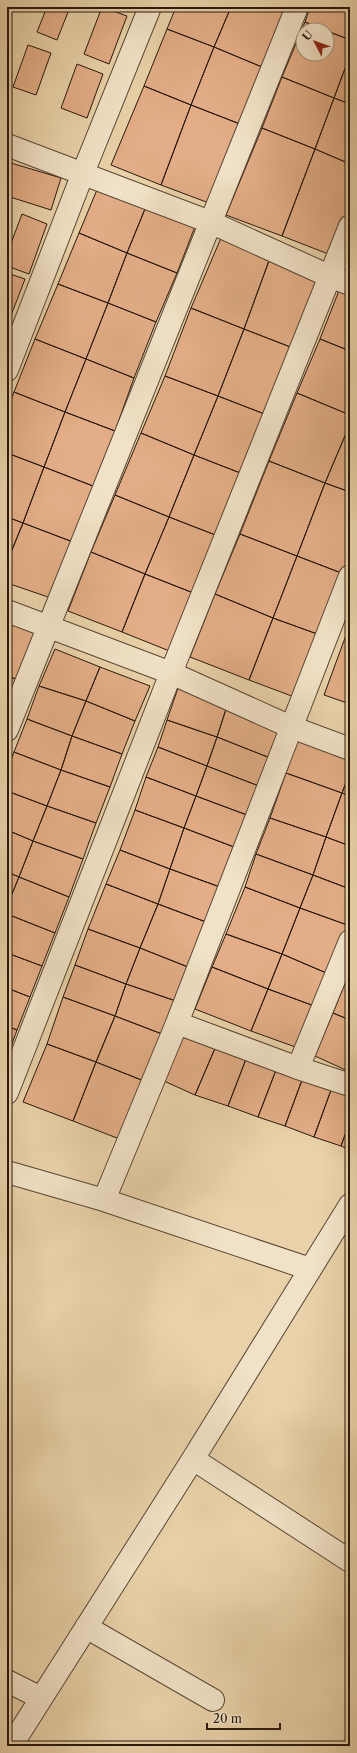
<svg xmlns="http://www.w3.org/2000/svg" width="357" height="1753" font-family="'Libre Caslon Text',serif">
<rect width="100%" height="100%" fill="#e9d2a9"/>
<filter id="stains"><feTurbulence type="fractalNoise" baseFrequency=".005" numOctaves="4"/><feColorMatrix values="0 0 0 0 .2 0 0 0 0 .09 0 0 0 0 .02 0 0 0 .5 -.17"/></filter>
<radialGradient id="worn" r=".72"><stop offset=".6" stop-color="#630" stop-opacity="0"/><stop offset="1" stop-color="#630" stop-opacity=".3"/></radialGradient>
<path fill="#e3ae87" stroke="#29180e" d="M47,7h23l-13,33 -20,-8z
M102,7l25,9 -18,48 -25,-10z
M176,7h55l-17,40 -47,-18z
M231,7h46l9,3 -24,57 -48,-20z
M310,7h40v33l-45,-18z
M305,22l20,8h-22v24h24v-23l23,9v15l-16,43 -52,-21z
M167,29l47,18 -23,58 -47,-19z
M28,45l23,8 -15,42 -23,-8z
M214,47l48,20 -22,57 -49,-19z
M350,55v49l-16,-6z
M77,64l26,10 -16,44 -26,-10z
M282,77l52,21 -19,51 -53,-21z
M144,86l47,19 -30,80 -50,-20z
M334,98l16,6v60l-35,-15z
M191,105l49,19 -31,79 -48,-18z
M262,128l53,21 -33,87 -56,-21z
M315,149l35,15v42l-19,49 -49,-19z
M11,163l50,15 -10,32 -44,-14v-21z
M99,185l48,19 -20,49 -48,-20z
M147,204l49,20 -19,49 -50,-20z
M22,214l25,10 -18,50 -22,-8v-12z
M79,233l48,20 -19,50 -50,-19z
M221,238l49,20 -26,71 -53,-21z
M127,253l50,20 -21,49 -48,-19z
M270,258l50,19 -27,71 -49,-19z
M7,273l18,6 -18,47z
M58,284l50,19 -22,56 -51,-20z
M340,288l10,3v60l-30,-12z
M108,303l48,19 -22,56 -48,-19z
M191,308l53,21 -26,67 -53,-20z
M244,329l49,19 -26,67 -49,-19z
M35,339l51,20 -21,53 -51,-20z
M320,339l30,12v64l-53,-22z
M86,359l48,19 -19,53 -50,-19z
M165,376l53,20 -24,59 -53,-22z
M14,392l51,20 -21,55 -37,-14v-43z
M297,393l53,22v9l-25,59 -56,-22z
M218,396l49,19 -24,59 -49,-19z
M65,412l50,19 -22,55 -49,-19z
M350,424v68l-25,-9z
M141,433l53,22 -25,62 -54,-22z
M7,453l37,14 -21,56 -16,-6z
M194,455l49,19 -25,62 -49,-19z
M269,461l56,22 -28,73 -57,-22z
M44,467l49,19 -20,56 -50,-19z
M325,483l25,9v66l-6,16 -47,-18z
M115,495l54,22 -24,57 -54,-22z
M7,517l16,6 -16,39z
M169,517l49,19 -22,58 -51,-20z
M23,523l50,19 -22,56 -44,-15v-21z
M240,534l57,22 -24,62 -58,-24z
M91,552l54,22 -23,58 -54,-21z
M297,556l47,18 -24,61 -47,-17z
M145,574l51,20 -24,58 -50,-20z
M215,594l58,24 -24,62 -59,-23z
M273,618l47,17 -23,63 -48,-18z
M7,619l31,12 -19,49 -12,-4z
M350,624v16l-5,-2z
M345,638l5,2v64l-26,-9z
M55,649l45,18 -14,34 -47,-15z
M100,667l50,19 -15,35 -49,-20z
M7,676l12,4 -12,33z
M39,686l47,15 -14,35 -45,-17z
M178,688l49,18 -10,31 -50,-17z
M86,701l49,20 -13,33 -50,-18z
M227,706l55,20 -12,32 -53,-21z
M27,719l45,17 -11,34 -47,-18z
M167,720l50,17 -10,29 -49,-19z
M299,733l51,18v21l-8,21 -56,-20z
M72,736l50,18 -12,33 -49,-17z
M217,737l53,21 -11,28 -52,-20z
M158,747l49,19 -11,30 -50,-19z
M14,752l47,18 -14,36 -40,-15v-21z
M207,766l52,20 -12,29 -51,-19z
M61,770l49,17 -14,36 -49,-17z
M350,772v24l-8,-3z
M286,773l56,20 -16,44 -56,-19z
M146,777l50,19 -12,32 -49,-18z
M7,791l40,15 -14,35 -26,-11z
M342,793l8,3v50l-24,-9z
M196,796l51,19 -13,32 -50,-19z
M47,806l49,17 -13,36 -50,-18z
M135,810l49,18 -14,41 -50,-19z
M270,818l56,19 -13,38 -57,-21z
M184,828l50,19 -14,40 -50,-18z
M7,830l26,11 -14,36 -12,-5z
M326,837l24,9v43l-37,-14z
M33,841l50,18 -14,38 -50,-20z
M120,850l50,19 -12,35 -52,-20z
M256,854l57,21 -13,33 -55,-21z
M170,869l50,18 -14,35 -48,-18z
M7,872l12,5 -12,29z
M313,875l37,14v37l-50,-18z
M19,877l50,20 -14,36 -48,-19v-8z
M106,884l52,20 -18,44 -52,-19z
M245,887l55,21 -18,46 -56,-20z
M158,904l48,18 -18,45 -48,-19z
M300,908l50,18 -19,49 -49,-21z
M7,914l48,19 -13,33 -35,-13z
M88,929l52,19 -14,36 -51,-19z
M226,934l56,20 -14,35 -56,-22z
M140,948l48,19 -12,34 -50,-17z
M7,953l35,13 -12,31 -23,-9z
M282,954l49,21 -14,32 -49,-18z
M75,965l51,19 -11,32 -52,-19z
M212,967l56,22 -17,42 -56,-22z
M350,970v13l-4,-2z
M346,981l4,2v37l-17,-7z
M126,984l50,17 -14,33 -47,-18z
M7,988l23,9 -13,33 -10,-4z
M268,989l49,18 -16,42 -50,-18z
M63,997l52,19 -19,46 -49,-18z
M333,1013l17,7v52l-35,-16z
M115,1016l47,18 -18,47 -48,-19z
M7,1026l10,4 -10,27z
M185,1033l31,13 -21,49 -31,-14z
M47,1044l49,18 -23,59 -50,-19z
M216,1046l30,13 -18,47 -33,-11z
M246,1059l30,11 -18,47 -30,-11z
M96,1062l48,19 -22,59 -49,-19z
M276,1070l26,10 -17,46 -27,-9z
M302,1080l29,10 -17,47 -29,-11z
M331,1090l19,7v24l-9,25 -27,-9z
M350,1121v29l-9,-4z"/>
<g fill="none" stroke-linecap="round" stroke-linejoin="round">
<defs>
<path id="street" d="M7,145l203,77 119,54 21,8
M7,370l76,-197 67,-166
M7,611l164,62 120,54 59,22
M7,730l290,-723
M177,1023l121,45 52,17
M298,1068l52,-127
M7,1093l164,-420 179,-447
M7,1172l97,28 73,-177 173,-447
M104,1200l206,69
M193,1459l157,102
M86,1627l127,73
M7,1681l34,17
M11,1746l182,-287 157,-254"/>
</defs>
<use href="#street" stroke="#594635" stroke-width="24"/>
<use href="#street" stroke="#f1e2c7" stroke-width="22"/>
</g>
<rect width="357" height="1753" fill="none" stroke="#e9d2a9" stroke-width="24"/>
<rect x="8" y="8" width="341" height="1737" fill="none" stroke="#29180e" stroke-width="2"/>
<rect x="12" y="12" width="333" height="1729" fill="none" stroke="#29180e"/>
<g transform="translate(315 42) rotate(311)"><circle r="19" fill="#f1e2c7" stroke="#a1917d"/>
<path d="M0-3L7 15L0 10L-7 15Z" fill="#8f2418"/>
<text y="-6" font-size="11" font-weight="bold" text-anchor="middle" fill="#29180e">U</text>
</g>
<path d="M207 1723v6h73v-6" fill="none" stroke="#29180e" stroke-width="2"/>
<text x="213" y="1723" font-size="12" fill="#29180e" stroke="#f1e2c7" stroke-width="3" paint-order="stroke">20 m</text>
<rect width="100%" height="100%" filter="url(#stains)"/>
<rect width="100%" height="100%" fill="url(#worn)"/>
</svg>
